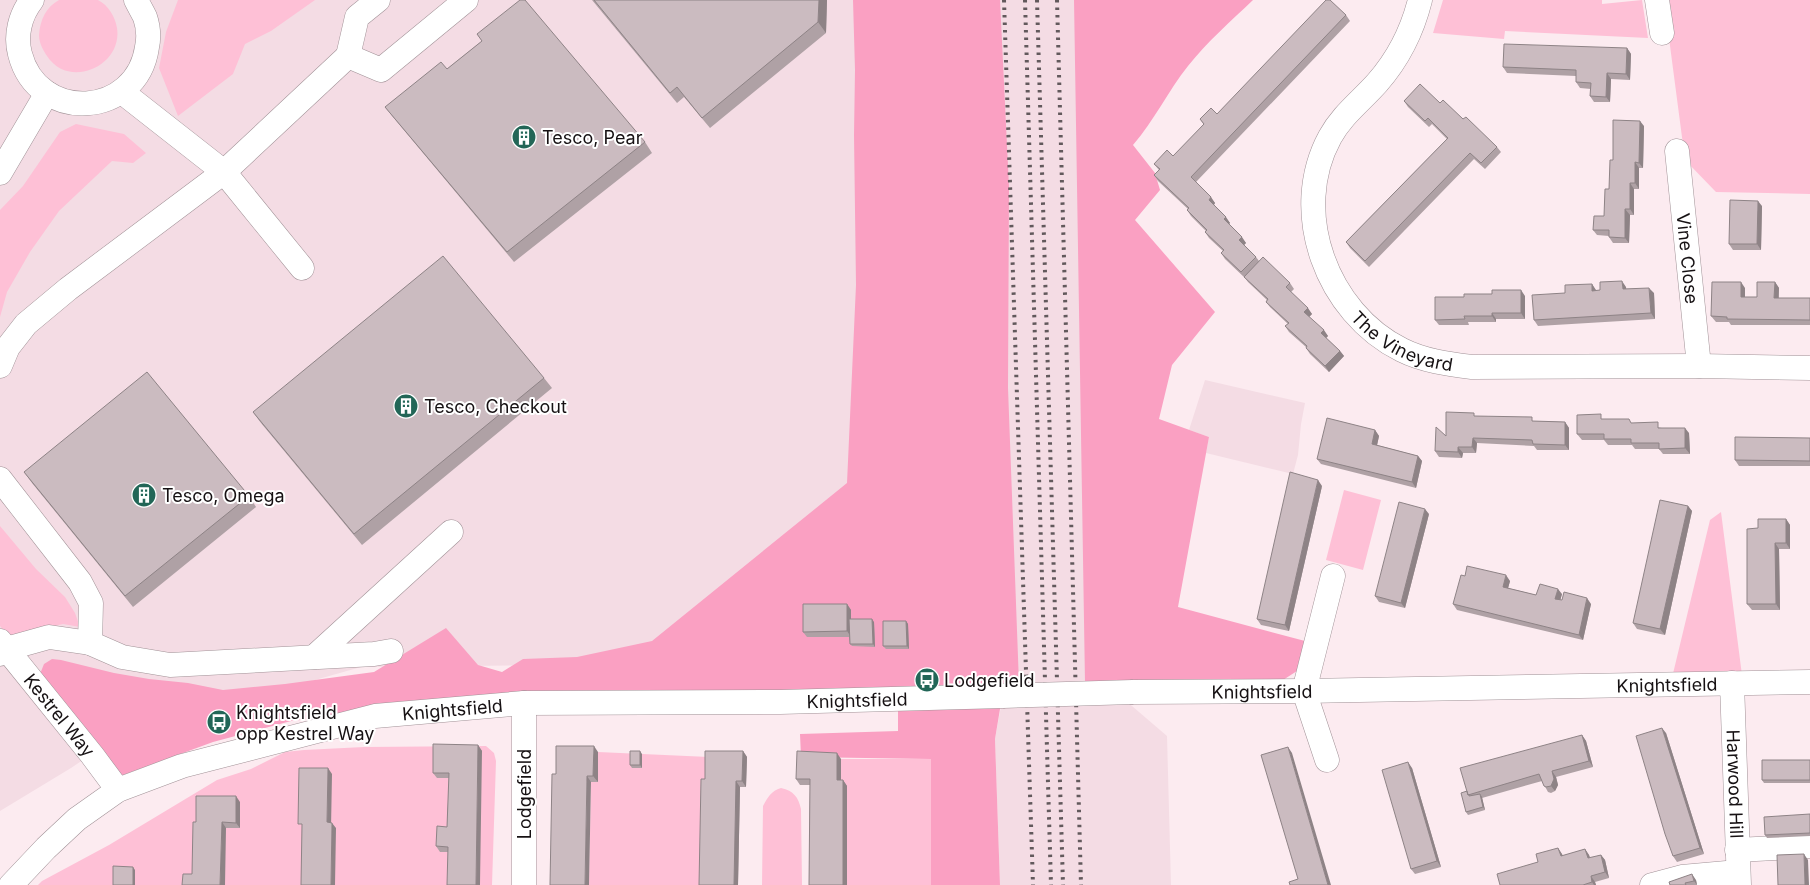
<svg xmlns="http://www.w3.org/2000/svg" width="1810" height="885" font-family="Inter,sans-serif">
<rect width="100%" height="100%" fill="#fcebf0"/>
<path fill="#f4dce4" d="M0,0h878l45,584 -362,81 -200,2 -241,68 -49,33 -71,43z
M986,0h105l20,688 56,48 4,149h-171l-5,-146 9,-49z
M1205,380l100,23 -4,21 -3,31 -5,19 -87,-21 3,-16 -20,-7z"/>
<path fill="#fec0d6" d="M59,0h39c10,5 17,16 19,28 6,38 -48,62 -70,28 -4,-6 -8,-13 -8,-21 1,-15 7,-28 20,-35z
M178,0h137l-44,31 -26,13 -12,30 -55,42 -19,-48 7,-36z
M1443,0h159v4l40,-4 6,38 -143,-7 -1,8 -71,-6z
M1664,0h146v194l-94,-2 -31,-32z
M76,124l48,10 22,19 -13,10 -21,-2 -53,50 -29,41 -23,40 -7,25v-107l23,-24 37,-54z
M1344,490l37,10 -18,70 -37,-10z
M1721,512l22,171 -73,3 40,-166z
M0,526l36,43 29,28 10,16 5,14 -17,-3 -54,13 -9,-11z
M486,746l8,7 2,8 -4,124h-454l4,-4 67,-36 108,-65 34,-11 34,-17 19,-2 60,-3z
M598,752l111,5 -5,128h-115l2,-103h7z
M841,759h91l-1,126h-84v-99h-6z
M781,788c13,3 17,9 20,21l1,76h-40l1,-79c5,-9 8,-15 18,-18z"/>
<path fill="#faa0c2" d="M853,0h147l9,187 -1,201 11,296 -689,33 -39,4 -78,21 -98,36 -75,-104 4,-10 8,-5 9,1 53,13 35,6 39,4 35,7 62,-6 89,-12 72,-44 32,37 24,7 21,-13 54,-2 75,-16 195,-158 9,-198 -2,-150 1,-65z
M1074,0h179c-22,21 -46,42 -65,66 -20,25 -34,55 -55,79l22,28 5,17 -25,30 80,92 -43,53 -13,54 50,18 -31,170 127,34 -8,30 -14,9 -198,2z
M1001,703l-6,36 5,146h-69v-126l-130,-2 -1,-23 98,-3v-23z"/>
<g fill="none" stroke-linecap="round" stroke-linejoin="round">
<defs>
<g id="minor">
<path d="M32,0c-12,15 -17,36 -12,54 18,70 117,64 127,-7 2,-9 1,-21 -2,-30 -3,-6 -6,-11 -9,-17"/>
<path d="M378,0l-21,17 -9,39 33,14 85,-70"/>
<path id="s1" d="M1420,0c-8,32 -21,58 -43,83 -16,18 -35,32 -47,54 -41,75 -3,176 72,213 22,11 46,14 70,17l227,-1 111,2"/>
<path d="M1657,0l5,33"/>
<path d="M122,92l102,80 78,96"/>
<path id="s2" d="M1677,151l22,215"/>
<path d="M0,173l47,-80"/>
<path d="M0,366l8,-19 18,-23 42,-35 156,-117 124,-116"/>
<path d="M0,479l80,103 11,21 -1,40 32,14 48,8 204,-11 17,-3"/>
<path id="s3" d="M0,641l92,114 26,35"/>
<path d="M0,654l6,-5 43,-12 41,6"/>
<path d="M314,657l137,-125"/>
<path id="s4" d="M1732,683l7,202"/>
<path id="s5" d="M1133,692l171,-1 506,-9"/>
<path d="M524,703v182"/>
<path d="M1327,760l-23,-69 29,-115"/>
<path d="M1737,850l73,-4"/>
<path id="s6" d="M11,885l35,-37 31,-29 41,-29 64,-24 193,-50 149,-13 256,-1 223,-6"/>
<path d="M1652,885l30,-8 56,-5"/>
</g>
</defs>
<use href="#minor" stroke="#a19297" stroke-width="25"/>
<use href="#minor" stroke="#fff" stroke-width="24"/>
<path stroke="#62595c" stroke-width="4" stroke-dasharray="2.5 5" stroke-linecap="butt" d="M1004,0l29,885
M1025,0l26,885
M1037,0l26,885
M1057,0l24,885"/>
<defs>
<path id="minor-bridge" d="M1003,696l130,-4"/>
</defs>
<use href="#minor-bridge" stroke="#a19297" stroke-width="25" stroke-linecap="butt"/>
<use href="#minor-bridge" stroke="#fff" stroke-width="24"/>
</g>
<path fill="#afa1a5" d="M592,0h235l-1,33 -116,95 -26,-31 -7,6z
M1346,15l4,6 -154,161 19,21 -1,2 16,18 -1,1 17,19 -2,2 12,12 3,4 31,22 4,6 -3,3 21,22 -3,3 19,19 -2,2 14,13 4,5 -15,16 -19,-18 -4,-6v-1l-17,-15 -4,-6 3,-2 -18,-17 -4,-5 1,-2 -19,-18 -3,-4 -20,-19 -4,-6 2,-2 -14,-13 -4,-6 1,-1 -15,-15 -4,-6 1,-1 -30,-28 -4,-6 5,-5 -5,-6 19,-8 31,-31 -4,-6 17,-5z
M477,34l168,108 7,11 -138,109 -121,-145 -8,-10 62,-38 35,-28z
M1627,48l4,6 -1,26 -19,-1 -1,23h-16l-4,-6 1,-7 -11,-1 -4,-6v-6l-69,-3 -4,-6z
M1404,101l36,2 23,16 34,28 4,5 -16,17 -11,-10 -105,108 -19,-19 -4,-6 101,-103 -15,-15 -3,3 -21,-20z
M1644,126l-1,42h-4v21h-5v26h-4l-1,28h-16l-4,-6v-1l-12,-1 -4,-5 11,-14 5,-27 4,-29z
M1762,206l-1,44h-28l-4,-6z
M1775,282l4,6v10h31v27h-79l-2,-3h-13l-5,-6 34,-28v9h12z
M1592,284l4,7 30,-4v2l28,4 1,26 -117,7 -4,-6 31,-27z
M1525,296v23h-29v3h-28l1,3h-30l-4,-5 29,-23z
M544,378l8,10 -190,157 -101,-122 -8,-11z
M1476,416l58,5 31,1 4,6v22h-32l-3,-4 -57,-3 -1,10h-13l-1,5 -23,-1 -4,-6z
M1604,419l58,9 27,5 1,21h-27l-4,-5h-24l-3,-4h-24l-4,-5h-22l-5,-6z
M1375,430l4,6 -2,9 41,11 4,5 -6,27 -95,-24 -4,-5z
M1810,438v28h-71l-4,-6z
M24,472l225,24 7,11 -123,100 -101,-124z
M1322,486l-33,145 -28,-6 -4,-6z
M1688,506l4,5 -27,124 -28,-6 -4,-6z
M1429,514l-24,94 -26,-6 -4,-6z
M1786,519l4,6v24h-11l1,61h-28l-5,-6z
M1465,576l45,5 -2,7 28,7 26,-1 -2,6 31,4 -8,36 -126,-30 -4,-6z
M847,604l4,6v9l23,3 1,25 -23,-1 -2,-2 -1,-7h-42l-4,-5z
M906,621l2,3 1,25h-23l-3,-3z
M1666,733l38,121 -27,8 -4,-6z
M1582,735l4,6 7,26 -37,10 2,8 -3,6 -4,2 -3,-1 -6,-11 -60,17 3,12 -17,5 -2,-3 1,-21z
M478,745l4,6 -34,101h-8l-4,-6 11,-19 2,-49h-12l-4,-5z
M743,751l4,6 -1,30h-6l-2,98h-39z
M598,752v30h-7l-35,-8z
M642,754v14h-10l-2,-3z
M841,759v21h2l4,6v99h-38l1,-100h-10l-4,-6z
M1810,760v23h-46l-2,-3z
M1412,768l29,99 -26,7 -4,-5z
M240,802v26h-14l-34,46 4,-52z
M1810,814v22l-43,2 -2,-3z
M1558,848l5,8 22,-7 4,6 1,3 11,-3 4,5 4,18 -14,4 1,3h-96l38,-23z
M1696,880l1,5h-27z"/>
<path fill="#8e8386" d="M819,0h8l-1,33 -8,-11z
M1627,48l4,6 -1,26 -4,-6z
M1607,73l4,6 -1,23 -4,-5z
M1640,121l4,5 -1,42 -4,-5z
M1635,162l4,6v21l-4,-6z
M1630,183l4,6v26l-4,-6z
M1211,197l4,6 -2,3 -4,-6z
M1758,201l4,5 -1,44 -4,-6z
M1625,209l5,6 -1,28 -4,-5z
M1226,217l4,6 -2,2 -4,-6z
M1242,237l4,6 -3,3 -4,-6z
M1622,281l4,6 1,8 -4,-6z
M1741,282l4,6v15l-4,-6z
M1775,282l4,6 -1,15 -4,-5z
M1592,284l4,6v7l-4,-6z
M1649,288l5,5 1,26 -4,-6z
M1521,290l4,6v23l-4,-6z
M1308,308l4,6 -4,4 -4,-6z
M1492,313l4,6v3l-4,-6z
M1324,330l4,6 -3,3 -4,-6z
M1340,351l4,5 -15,16 -4,-6z
M1565,422l4,6v22l-4,-5z
M1685,428l4,5 1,21 -5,-6z
M1375,430l4,6 -3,14 -4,-6z
M1473,438l4,5 -1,10 -4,-6z
M1458,447l5,6 -1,5 -4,-6z
M1418,456l4,5 -6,27 -4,-6z
M1318,480l4,6 -33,145 -4,-6z
M1688,506l4,5 -27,124 -5,-6z
M1425,509l4,5 -24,94 -4,-5z
M1786,519l4,6v24l-4,-6z
M1775,543l4,6 1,61 -4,-6z
M1506,575l4,6 -3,11 -4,-5z
M1558,589l4,5 -3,11 -4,-6z
M1587,598l4,6 -8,36 -4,-5z
M847,604l4,6v27l-4,-6z
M872,619l2,3 1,25 -2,-3z
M906,621l2,3 1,25 -2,-3z
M1662,728l4,5 38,121 -4,-6z
M1582,735l4,6 7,26 -4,-6z
M478,745l4,6 -2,134h-4z
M594,746l4,6v30l-5,-6z
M1288,747l4,6 39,132h-3z
M640,751l2,3v14l-2,-3z
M743,751l4,6 -1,30 -4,-6z
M837,753l4,6v27l-4,-6z
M1408,762l4,6 29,99 -4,-6z
M328,768l4,6 -1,54 -4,-6z
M1552,771l4,6 2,8 -3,6 -4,-5z
M587,776l4,6 -2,103h-4z
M843,780l4,6v99h-4z
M736,781l4,6 -2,98h-4z
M1480,794l2,3 3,13 -2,-3z
M236,796l4,6v26l-4,-5z
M222,822l4,6 -1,57h-5z
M332,823l4,5 -1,57h-4z
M1558,848l4,6 3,8 -4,-6z
M1585,849l4,6 3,9 -4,-6z
M1804,854l4,6 1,25h-4z
M1601,855l4,5 4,18 -4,-6z
M133,867l2,3v15h-2z
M1692,874l4,6 1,5 -3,-4z
M1591,876l4,6 1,3h-2l-2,-3z"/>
<path fill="#cbbbc0" stroke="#8e8386" d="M520,0h5l120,142 -138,110 -122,-145 56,-45 6,7 35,-28 -5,-7z
M594,0h225l-1,22 -116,96 -25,-31 -7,6z
M1326,0h4l16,15 -155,162 20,20 -2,3 17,17 -2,2 18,18 -3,3 17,17 -15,15 -20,-19 3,-3 -19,-18 2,-2 -20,-20 2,-2 -35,-33 6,-6 -6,-5 13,-14 6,6 31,-32 -4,-5 11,-11 6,6z
M1504,44l123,4 -1,26 -19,-1 -1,24 -16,-1 1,-13 -15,-1v-12l-73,-3z
M1420,84l20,19 3,-3 20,19 3,-2 31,30 -16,16 -11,-10 -105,108 -19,-19 102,-104 -20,-20 -3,3 -21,-20z
M1613,120l27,1 -1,42 -4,-1v21h-5v26h-5v29l-16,-1v-7h-16l1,-14h10l1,-27h4l1,-29h3z
M1730,200l28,1 -1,43h-28z
M443,256l101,122 -190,156 -101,-122z
M1263,257l27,26 -4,4 22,21 -4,4 20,18 -3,3 19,18 -15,15 -19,-18 1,-2 -22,-20 4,-3 -23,-21 2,-3 -24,-22z
M1622,281l1,8 26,-1 2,25 -117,7 -2,-25 33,-2v-8l27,-1v7l8,-1v-8z
M1712,282h29v15h16v-15h18l-1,16h36v22l-83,-1v-2l-16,-1z
M1492,290h29v23h-29v3h-28l1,3 -30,1v-23h29v-3h28z
M147,372l102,124 -124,100 -101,-124z
M1446,412l28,1v3l58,1v4l33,1v23l-32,-1 -1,-4 -59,-2 -1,9h-14v5l-23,-1 1,-24 10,9z
M1601,414v5h28l2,4 27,-1v6h27v20l-26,1v-6h-28v-4h-27v-5h-27v-19z
M1327,418l48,12 -3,14 46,12 -6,26 -95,-23z
M1735,437l75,1v23l-75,-1z
M1290,472l28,8 -33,145 -28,-6z
M1660,500l28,6 -28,123 -27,-6z
M1399,502l26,7 -24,94 -26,-7z
M1758,519h28v24h-11l1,61h-29v-75l11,-1z
M1467,566l39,9 -3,12 33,8 4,-11 18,5 -3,10 7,1 2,-8 23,6 -8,37 -126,-31 8,-29 4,1z
M803,604h44v27l-44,1z
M849,619h23l1,25h-23z
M883,621h23l1,25h-24z
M1662,728l38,120 -27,8 -8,-22 -29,-98z
M1582,735l7,26 -37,10 2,8 -3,7 -5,1 -2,-1 -5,-12 -71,21 -8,-27z
M433,744l45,1 -2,140h-29l1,-38 -12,-1 1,-20 10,1 2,-54h-16z
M556,746h38l-1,30h-6l-2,109h-35l2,-111h4z
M1288,747l40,138h-38l-1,-3 9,-3 -37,-124z
M630,751h10v14h-10z
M705,751h38l-1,30h-6l-2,104h-35l2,-106h4z
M797,751l40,2v27h6v105h-34l1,-106h-14z
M1762,760h48v20h-48z
M1408,762l29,99 -26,8 -29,-99z
M299,768h29l-1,54 5,1 -1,62h-30l1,-61h-4z
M1467,791l1,4 1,-1v2l11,-2 3,13 -17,5 -5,-19z
M196,796h40v27l-14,-1 -2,63h-38l1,-11h9l1,-52h3z
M1810,814v19l-45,2 -1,-18z
M1558,848l3,8 24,-7 3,9 13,-3 4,17 -14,4 1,6 -9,3h-83l-3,-11 41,-12 -2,-8z
M1804,854l1,31h-27l-1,-30z
M113,866l20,1v18h-20z
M1692,874l2,7 -9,2 1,2h-16l-1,-3z"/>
<defs>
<symbol id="building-disc" viewBox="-11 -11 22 22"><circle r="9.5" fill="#226657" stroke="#fff"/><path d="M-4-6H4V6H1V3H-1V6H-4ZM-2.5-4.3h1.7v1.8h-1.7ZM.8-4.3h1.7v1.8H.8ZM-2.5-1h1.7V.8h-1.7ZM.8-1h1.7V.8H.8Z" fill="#fff"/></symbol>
<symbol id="bus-disc" viewBox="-11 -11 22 22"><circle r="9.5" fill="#226657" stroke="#fff"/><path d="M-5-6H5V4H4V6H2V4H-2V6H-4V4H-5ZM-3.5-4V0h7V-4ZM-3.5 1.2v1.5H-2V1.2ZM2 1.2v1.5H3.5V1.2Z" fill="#fff"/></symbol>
</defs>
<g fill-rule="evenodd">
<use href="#building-disc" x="510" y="123" width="28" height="28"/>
<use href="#building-disc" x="392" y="392" width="28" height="28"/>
<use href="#building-disc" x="130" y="481" width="28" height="28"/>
<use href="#bus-disc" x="913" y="666" width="28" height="28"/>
<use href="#bus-disc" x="205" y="708" width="28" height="28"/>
</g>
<g text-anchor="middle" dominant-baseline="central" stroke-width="4" stroke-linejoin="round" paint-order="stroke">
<g font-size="18" fill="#161113" stroke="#fff" text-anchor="start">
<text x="542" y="137">Tesco, Pear</text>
<text x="424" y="406">Tesco, Checkout</text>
<text x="162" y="495">Tesco, Omega</text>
<text x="944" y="680">Lodgefield</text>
<text x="236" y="712">Knightsfield<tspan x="236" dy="21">opp Kestrel Way</tspan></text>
</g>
<g font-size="18" fill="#161113" stroke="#fff">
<text stroke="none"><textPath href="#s2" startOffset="108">Vine Close</textPath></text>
<text stroke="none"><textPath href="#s1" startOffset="412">The Vineyard</textPath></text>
<text stroke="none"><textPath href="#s5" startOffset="534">Knightsfield</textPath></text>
<text stroke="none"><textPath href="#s5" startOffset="129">Knightsfield</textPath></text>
<text stroke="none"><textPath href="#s6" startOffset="894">Knightsfield</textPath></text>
<text stroke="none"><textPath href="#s6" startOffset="489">Knightsfield</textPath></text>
<text stroke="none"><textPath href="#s3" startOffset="95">Kestrel Way</textPath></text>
<text stroke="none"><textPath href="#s4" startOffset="101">Harwood Hill</textPath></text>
<text transform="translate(524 794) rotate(-90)">Lodgefield</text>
</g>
</g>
</svg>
